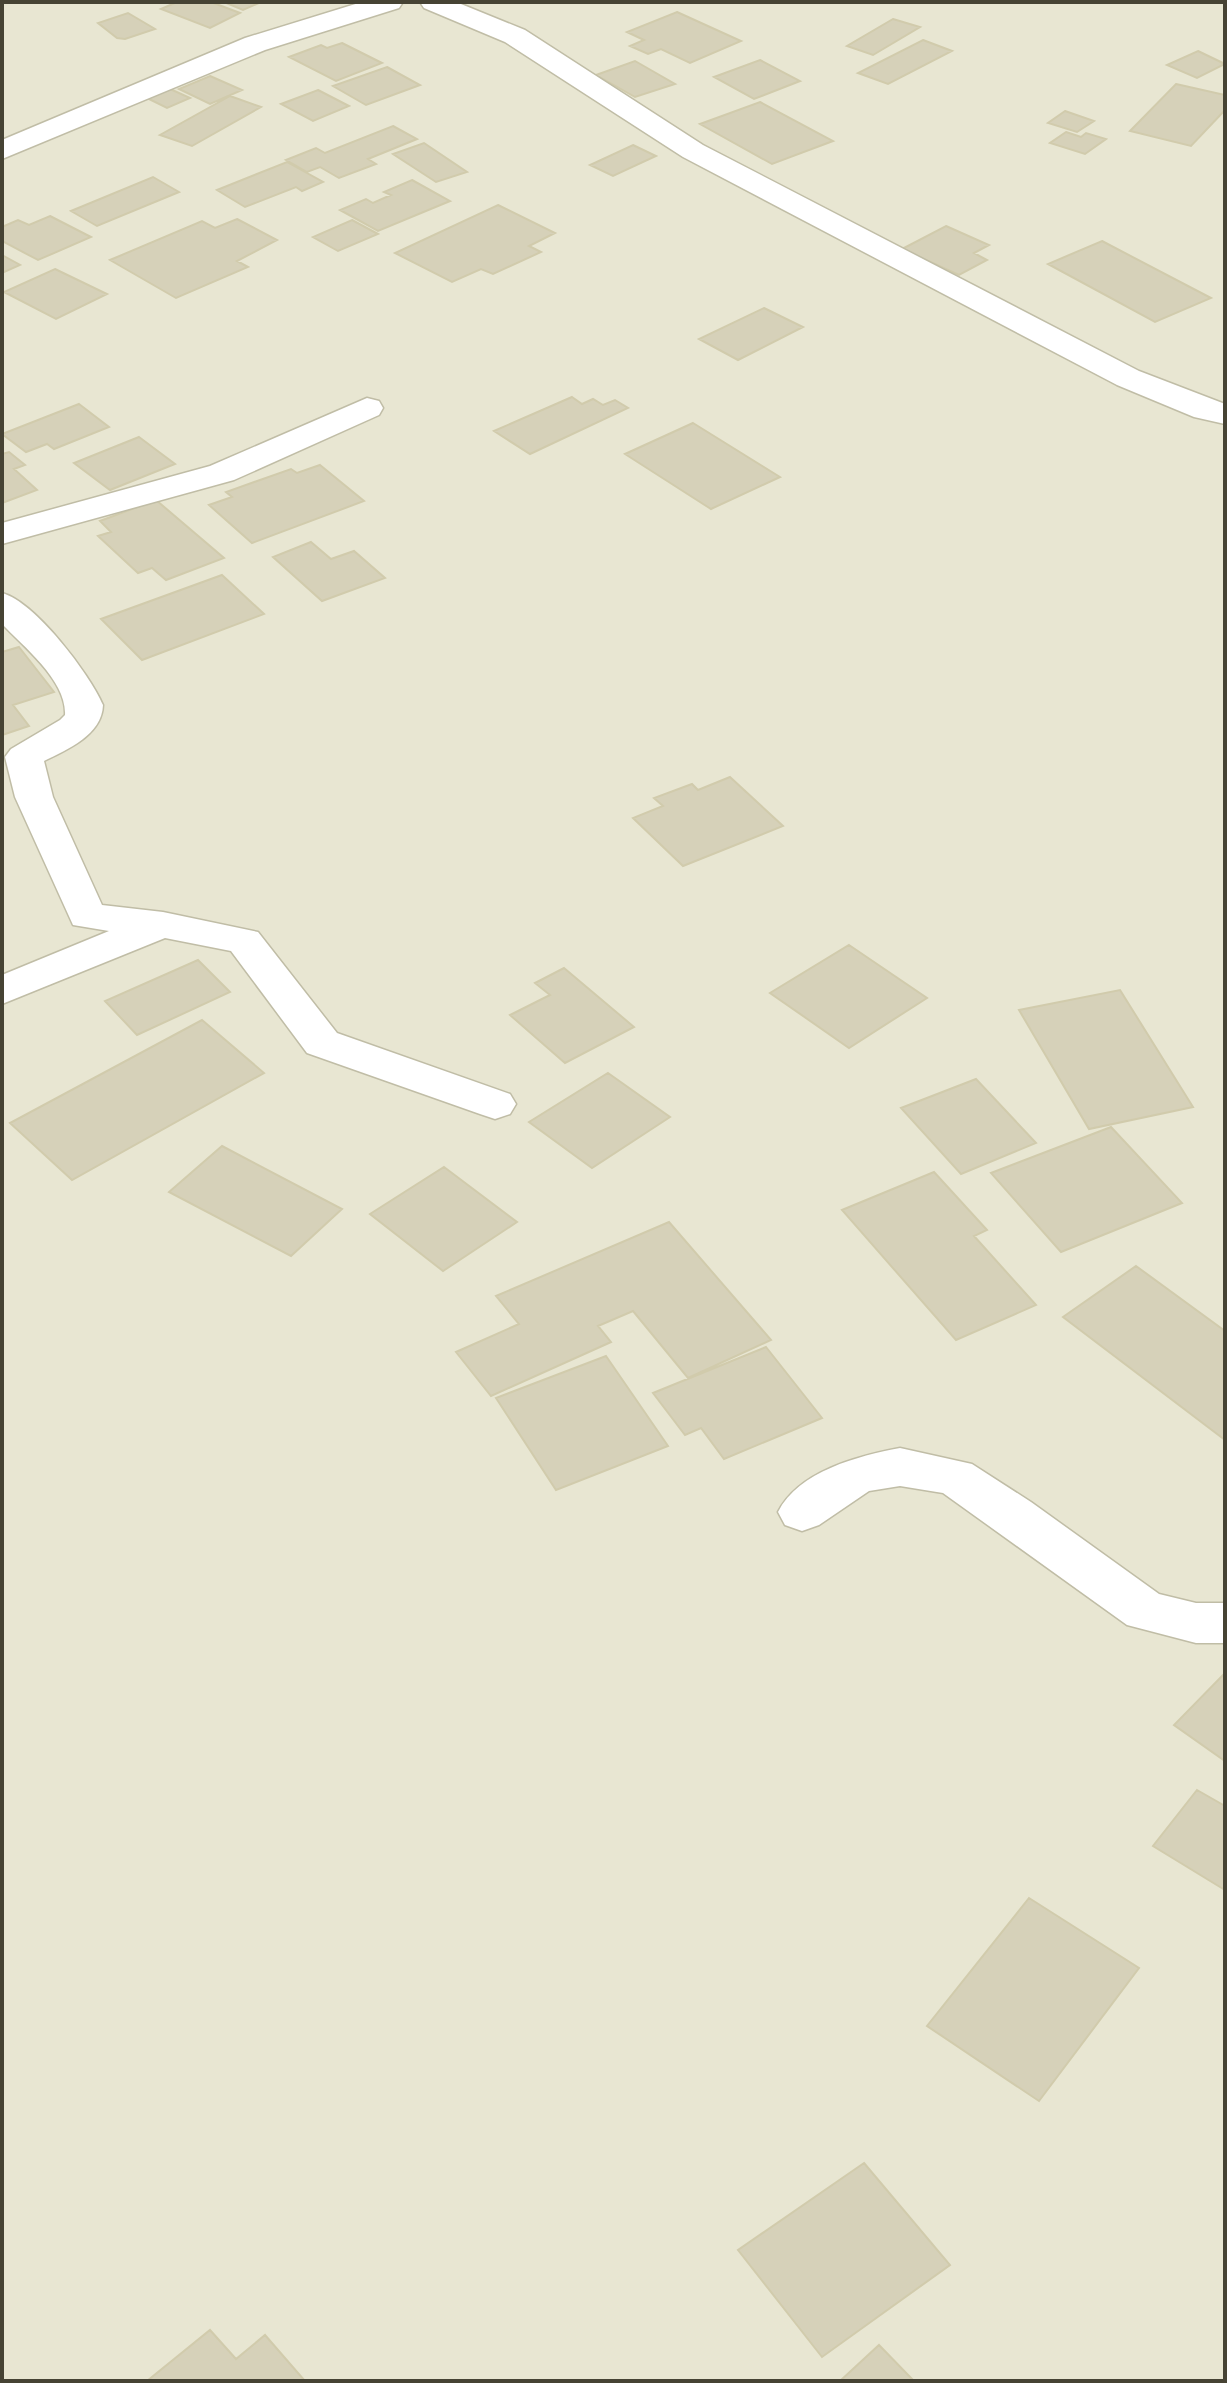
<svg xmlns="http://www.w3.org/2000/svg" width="1227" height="2383" font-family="Rubik,sans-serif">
<rect width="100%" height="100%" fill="#f4f2e5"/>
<path fill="#e8e6d2" d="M2,2h1223v2379h-1223z"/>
<path fill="#d6d1b9" stroke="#d1cbac" stroke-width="2" d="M177,2h34l29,11 -30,15 -49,-19z
M224,2h37l-18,8z
M677,12l64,29 -51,22 -29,-14 -13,5 -18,-8 14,-6 -17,-8z
M128,13l27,16 -30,10 -8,-1 -19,-15z
M893,19l27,8 -47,28 -26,-9z
M923,40l29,11 -64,33 -30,-11z
M342,43l40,20 -46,18 -47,-24 32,-12 6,3z
M1198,51l27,13 -28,14 -30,-13z
M760,60l40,21 -46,18 -40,-22z
M635,61l40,23 -40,13 -39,-22z
M387,67l33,18 -54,20 -33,-19z
M210,76l32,14 -32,14 -31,-15z
M1176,84l49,11v15l-34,36 -61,-15z
M168,88l22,10 -23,10 -22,-11z
M318,90l31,16 -36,15 -32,-17z
M230,96l31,11 -69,39 -32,-11z
M760,102l73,39 -61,23 -72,-40z
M1065,111l29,10 -17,11 -29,-9z
M393,126l24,13 -49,20 8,5 -37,14 -19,-11 -13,5 -21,-12 30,-12 9,5z
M1066,132l15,5 5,-4 20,6 -21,15 -35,-11z
M424,143l43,29 -31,10 -43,-28z
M633,145l23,11 -43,20 -23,-11z
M287,162l36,20 -21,9 -6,-4 -51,20 -28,-17z
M153,177l26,15 -82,34 -26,-15z
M412,180l38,21 -72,30 -38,-21 26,-11 7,4 18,-8 -7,-3z
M498,205l57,28 -26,13 12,6 -48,22 -12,-5 -29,13 -57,-29z
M50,216l41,21 -53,23 -36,-19v-14l16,-7 11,5z
M237,219l40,21 -40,21 11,6 -72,31 -66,-38 92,-39 13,7z
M352,220l26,14 -40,17 -25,-14z
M946,226l43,19 -15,8 13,7 -28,15 -57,-26z
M1102,241l109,57 -56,24 -107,-58z
M2,255l18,10 -18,8z
M55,269l52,25 -51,25 -52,-27z
M764,308l39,19 -65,33 -39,-21z
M572,397l10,7 11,-5 10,6 12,-5 13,8 -98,46 -36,-23z
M79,404l30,23 -55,22 -7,-5 -21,8 -24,-18z
M693,423l87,54 -69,32 -86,-55z
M139,437l36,27 -65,26 -36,-27z
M9,452l16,13 -11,4 23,21 -35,13v-49z
M320,465l44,36 -112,42 -43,-38 23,-8 -6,-5 65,-23 6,4z
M156,500l68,58 -58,22 -14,-12 -14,5 -40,-37 13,-4 -11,-11z
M311,542l20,17 23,-8 31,27 -63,23 -49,-44z
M222,575l42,39 -122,46 -41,-41z
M19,647l35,45 -41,13 16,21 -27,9v-83z
M730,777l53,49 -100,40 -50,-48 30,-12 -9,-8 38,-14 6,6z
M849,945l78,53 -78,50 -79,-55z
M198,960l32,32 -93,43 -32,-34z
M564,968l70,59 -69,36 -55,-48 40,-20 -15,-12z
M1120,990l73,117 -104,22 -70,-119z
M202,1020l62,53 -192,107 -62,-57z
M608,1073l62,44 -78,51 -63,-46z
M976,1079l60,64 -75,31 -60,-66z
M1111,1127l71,76 -121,49 -70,-79z
M222,1146l120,63 -51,47 -122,-64z
M444,1167l73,55 -74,49 -73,-57z
M934,1172l53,58 -13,6 62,69 -80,35 -114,-130z
M669,1222l102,118 -83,38 -55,-67 -35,15 13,16 -120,54 -35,-44 63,-28 -23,-28z
M1136,1266l89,65v109l-162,-123z
M766,1347l56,71 -98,41 -23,-31 -16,7 -32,-42z
M606,1356l62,90 -112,44 -60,-92z
M1225,1673v88l-51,-36z
M1197,1790l28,16v84l-72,-44z
M1029,1898l110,70 -100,133 -112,-75z
M864,2163l86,102 -128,92 -84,-107z
M210,2330l26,29 29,-24 40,46h-158z
M879,2345l35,36h-74z"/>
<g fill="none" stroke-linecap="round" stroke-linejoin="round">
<defs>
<path id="street" d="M362,2h41l-4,6 -134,42 -263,109v-19l243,-102z
M420,2h36l69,28 178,115 436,226 86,33v20l-31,-7 -77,-32 -434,-228 -178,-115 -81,-34z
M367,398l12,3 4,7 -4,7 -145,65 -232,64v-21l208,-57z
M2,593c33,9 87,80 101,112 -1,30 -35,44 -59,56l9,36 49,108 61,7 95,20 79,101 173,61 6,10 -6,10 -15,5 -15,-5 -173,-61 -76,-102 -66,-13 -163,66v-29l107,-44 -36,-6 -58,-128 -10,-40 6,-8 49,-29 5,-5c2,-34 -41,-68 -63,-91z
M900,1448l72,16 59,38 128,92 37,9h29v40h-29l-69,-18 -184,-132 -43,-7 -31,5 -50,34 -17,6 -17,-6 -7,-13c21,-41 80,-56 122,-64z"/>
</defs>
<use href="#street" stroke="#c0bda6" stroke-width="3"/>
<use href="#street" fill="#fff" fill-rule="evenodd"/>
</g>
<rect width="1227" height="2383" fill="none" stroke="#464334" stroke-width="8"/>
</svg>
